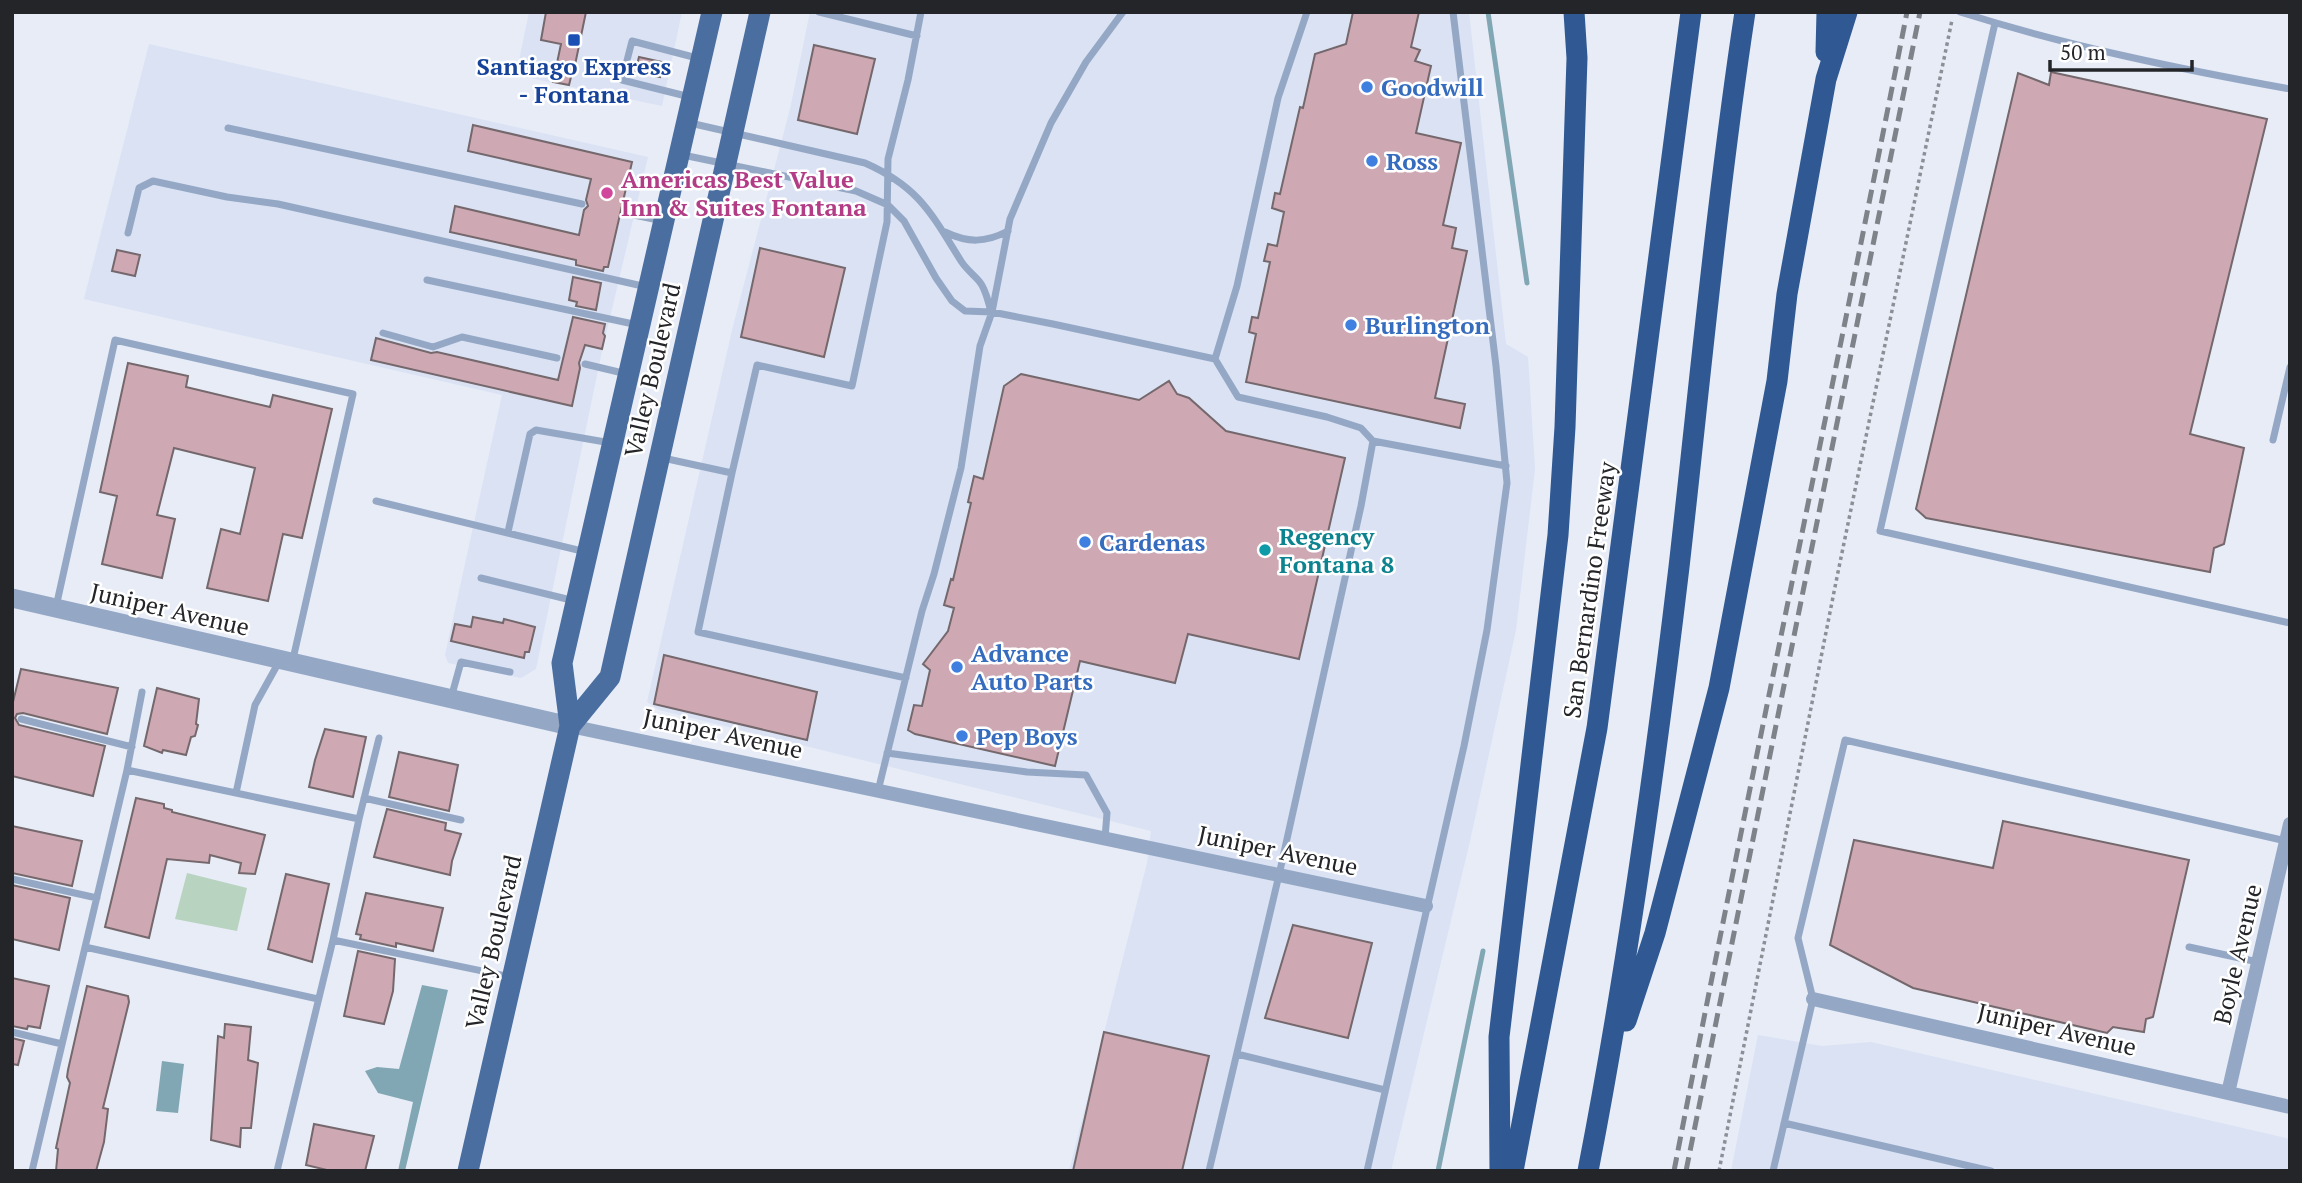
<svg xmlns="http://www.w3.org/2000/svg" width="2302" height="1183" font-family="'PT Serif',serif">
<rect width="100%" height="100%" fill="#e7ecf7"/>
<path fill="#dae2f4" d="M529,12h153l-20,94 -146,-31z
M810,12h659l37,332 22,13 7,112 -19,161 -46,211 -79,330h-322l78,-308 4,-32 -492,-121 -12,-8 86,-376 57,-217z
M149,44l499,113 -46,194 -66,318 -15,9 -73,-15 -3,-8 57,-260 -418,-96z
M1758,1035l64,11 49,-4 419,97v32h-559z"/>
<path fill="#b8d3c0" d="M187,873l60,15 -10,43 -62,-12z"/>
<path fill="#81a7b4" d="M422,985l26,5 -43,181h-7l15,-69 -35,-9 -13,-22 12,-4 22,2z
M162,1061l22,3 -6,49 -22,-2z"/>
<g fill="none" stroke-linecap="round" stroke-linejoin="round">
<path stroke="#81a7b4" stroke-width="5" d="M1488,12l39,271
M1438,1171l45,-220"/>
</g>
<path fill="#cea9b4" stroke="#74686c" stroke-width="2" d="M546,12h40l-11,53h-1l-5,20 -16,-3 8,-38 -20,-4z
M1353,12h66l-8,35 9,3 -5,11 16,5 -15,67 45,10 -18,82 13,3 -4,20 15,3 -32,147 30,6 -5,24 -214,-46 10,-48 -7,-2 3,-15 6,1 12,-56 -6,-1 4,-17 9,2 7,-34 -12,-4 3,-15 5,1 20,-87 3,1 12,-54 31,-10z
M814,45l61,14 -18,75 -59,-14z
M639,57l23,5 -2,15 -25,-5z
M2051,72l216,47 -77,315 54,14 -20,96 -10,4 -4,24 -284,-54 -10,-9 102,-436 31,12z
M473,125l159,37 -24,105h-4l-1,4 -27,-6v-5l-126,-28 5,-26 124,29 5,-25 4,-4 -2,-6 5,-21 -123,-28z
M760,248l85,20 -21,89 -83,-20z
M117,250l23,5 -5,21 -23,-5z
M573,277l28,6 -5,27 -20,-4 1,-4 -8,-2z
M573,317l32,7 -2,9 2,3 -3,13 -17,-4 -6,18 1,5 -8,38 -201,-46 5,-22 55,15 6,-1 121,28z
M128,363l60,13 -2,11 84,20 3,-12 59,14 -30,129 -19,-4 -15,67 -61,-13 14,-59 19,5 15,-66 -81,-20 -17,67 18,4 -13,59 -60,-14 15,-68 -17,-4z
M1021,374l118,26 30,-19 8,13 12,4 37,33 119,27 -46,201 -111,-25 -13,49 -95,-22 -25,105 -140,-32 -7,-4 6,-25 8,1 8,-36 -7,-6 25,-33 6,-23 -10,-3 7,-26 2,1 18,-77 -3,-1 6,-26 9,3 21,-93z
M473,617l30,6 1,-4 31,8 -6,25h-4l-1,6 -73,-17 4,-17 16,3z
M664,655l153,37 -10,48 -153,-36z
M21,669l97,19 -11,46 -84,-21 -6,1 -2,4 4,7 86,21 -12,50 -81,-20v-70z
M157,688l42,11 -3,25 2,1 -3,11 -4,1 -5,18 -23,-5 -1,3 -18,-7z
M325,729l41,8 -13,60 -44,-10 6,-27z
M399,752l59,13 -9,46 -60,-14z
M136,798l28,6v4l8,2v2l93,23 -10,39 -16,-1 2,-10 -31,-8 -1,8 -42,-4 -18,79 -44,-11z
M387,809l59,14 -1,7 16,4 -9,27 -2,14 -76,-18z
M2003,821l186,39 -36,157 -7,2 -2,13 -31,-5 -6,6 -194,-45 -83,-43 24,-105 139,28z
M12,826l70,15 -10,45 -60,-13z
M286,874l43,10 -17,78 -44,-13z
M12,885l58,13 -11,52 -47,-11z
M366,893l77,15 -10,43 -37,-8v4l-36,-8 1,-4 -5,-1z
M1293,925l79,18 -24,95 -83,-20z
M358,951l37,8 -2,32 -9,33 -40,-8z
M12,978l37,8 -9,42 -12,-2 -1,3 -15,-3z
M87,986l41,10 1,6 -26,106 5,1 -4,33 -8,29h-40l2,-22 -2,-1 14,-65 -3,-6 1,-7z
M225,1024l26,3 -3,33 10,3 -7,65h-10l-1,19 -29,-7 7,-104 6,2z
M1104,1032l105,24 -27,115h-109z
M12,1038l12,3 -6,24 -6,-1z
M314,1124l60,12 -9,35h-34l-25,-6z"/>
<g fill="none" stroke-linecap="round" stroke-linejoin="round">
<path stroke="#8b8f96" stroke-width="3.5" stroke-dasharray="3.5 3.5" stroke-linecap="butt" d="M1719,1171l118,-594 115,-557"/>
<path stroke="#94a8c5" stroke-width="7" d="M819,12l98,24
M1960,12c108,34 219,57 330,77
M1995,23l-115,508 410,92
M690,97l-68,-17 10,-39 65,17
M690,123l175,40c54,24 66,50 96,98 5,8 12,13 18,20 7,8 9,21 12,30
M228,128l354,76
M683,155l173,36 32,14 16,16 32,57 16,23 13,10 27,1 61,12 162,35 22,-73 41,-188 29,-86
M634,215l29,6
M945,232c23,11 40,11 63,-1
M128,233l11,-45 14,-7 74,16 51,7 369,83
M427,280l211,45
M383,333l50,14 29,-10 95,21
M585,364l42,10
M2273,440l17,-73
M1373,441l133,25
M663,458l69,15 25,-108 95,21 35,-164 1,-63 20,-79 13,-68
M732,473l-34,159 208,46
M376,501l210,51
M508,532l22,-98 6,-4 75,13
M481,578l94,23
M56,607l59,-267 238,54 -60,265
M451,698l10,-36 49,10
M21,719l111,28
M887,753l140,19 59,3 21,38 -2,25
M127,770l15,-78
M878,791l44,-180 12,-37 27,-106 19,-122 12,-34 18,-93 41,-96 35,-61 37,-50
M236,793l123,26 -26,121
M364,798l97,22
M359,819l20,-81
M12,879l85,19
M85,947l233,52
M2189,947l69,15
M12,1032l50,12
M1237,1054l148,36
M1784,1123l207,48
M32,1171l95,-401 109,23 19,-88 25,-45
M277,1171l56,-231 178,37
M1209,1171l70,-296 82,-369 12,-65 -12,-13 -34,-11 -89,-20 -23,-38
M1367,1171l97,-425 23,-116 20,-147 -11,-117 -43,-354
M1773,1171l40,-172 -15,-61 47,-198 441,101"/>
<path stroke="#94a8c5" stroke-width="14" d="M570,726l856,180
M1813,999l477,108
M2228,1093l62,-269"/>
<path stroke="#94a8c5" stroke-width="19" d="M12,598l558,128"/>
<path stroke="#4b6ea1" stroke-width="21" d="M570,726l40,-49 150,-665
M468,1171l102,-445 -8,-63 150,-651"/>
<path stroke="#305993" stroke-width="21" d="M1826,52l1,-40
M1626,1021l29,-88 64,-245 58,-307 10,-87 39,-215 21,-67
M1500,1171l-1,-134 59,-502 7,-108 12,-369 -3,-46
M1513,1171l84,-443 94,-716
M1588,1171c39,-200 67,-402 91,-604 21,-185 38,-371 66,-555"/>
<path stroke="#7e8289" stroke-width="5" stroke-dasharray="14 7" stroke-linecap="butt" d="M1674,1171c75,-387 157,-772 233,-1159
M1686,1171l234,-1159"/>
</g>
<rect fill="#1a4fb4" stroke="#fff" stroke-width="2.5" x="567" y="33" width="14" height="14" rx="3.5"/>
<g fill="#3f7fe0" stroke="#fff" stroke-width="2.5">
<circle cx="1367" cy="87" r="7"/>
<circle cx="1372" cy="161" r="7"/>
<circle cx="1351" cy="325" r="7"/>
<circle cx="1085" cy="542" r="7"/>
<circle cx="957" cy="667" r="7"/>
<circle cx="962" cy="736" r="7"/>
</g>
<circle fill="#d1479c" stroke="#fff" stroke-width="2.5" cx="607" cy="193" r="7"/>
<circle fill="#0f9aa8" stroke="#fff" stroke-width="2.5" cx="1265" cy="550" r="7"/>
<g text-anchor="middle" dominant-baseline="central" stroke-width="5" stroke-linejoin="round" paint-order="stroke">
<g font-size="24" font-weight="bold" fill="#164399" stroke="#fff">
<text x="574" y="66">Santiago Express<tspan x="574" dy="28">- Fontana</tspan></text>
</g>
<g font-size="24" font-weight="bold" fill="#366cbe" stroke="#fff" text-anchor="start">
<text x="1381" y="87">Goodwill</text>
<text x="1386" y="161">Ross</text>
<text x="1365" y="325">Burlington</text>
<text x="1099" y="542">Cardenas</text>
<text x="971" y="653">Advance<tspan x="971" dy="28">Auto Parts</tspan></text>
<text x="976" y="736">Pep Boys</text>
</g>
<g font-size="24" font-weight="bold" fill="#b23c85" stroke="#fff" text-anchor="start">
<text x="621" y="179">Americas Best Value<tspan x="621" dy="28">Inn &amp; Suites Fontana</tspan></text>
</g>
<g font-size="24" fill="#232529" stroke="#fff">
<text transform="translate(652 370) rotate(-77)">Valley Boulevard</text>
<text transform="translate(1589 590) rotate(-82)">San Bernardino Freeway</text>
<text transform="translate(170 609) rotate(13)">Juniper Avenue</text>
<text transform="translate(723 733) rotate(12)">Juniper Avenue</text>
<text transform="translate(1278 850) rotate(12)">Juniper Avenue</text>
<text transform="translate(493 942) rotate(-77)">Valley Boulevard</text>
<text transform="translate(2237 954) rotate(-77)">Boyle Avenue</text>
<text transform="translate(2057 1029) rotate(13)">Juniper Avenue</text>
</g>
<g font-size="24" font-weight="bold" fill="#0d838f" stroke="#fff" text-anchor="start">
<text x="1279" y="536">Regency<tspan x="1279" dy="28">Fontana 8</tspan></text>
</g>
</g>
<rect width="2302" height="1183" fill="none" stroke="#232529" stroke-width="28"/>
<path d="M2050 60v10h142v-10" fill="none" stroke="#232529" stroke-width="3.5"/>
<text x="2060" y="60" font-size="21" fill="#232529" stroke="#ffffff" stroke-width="5" paint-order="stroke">50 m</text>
</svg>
